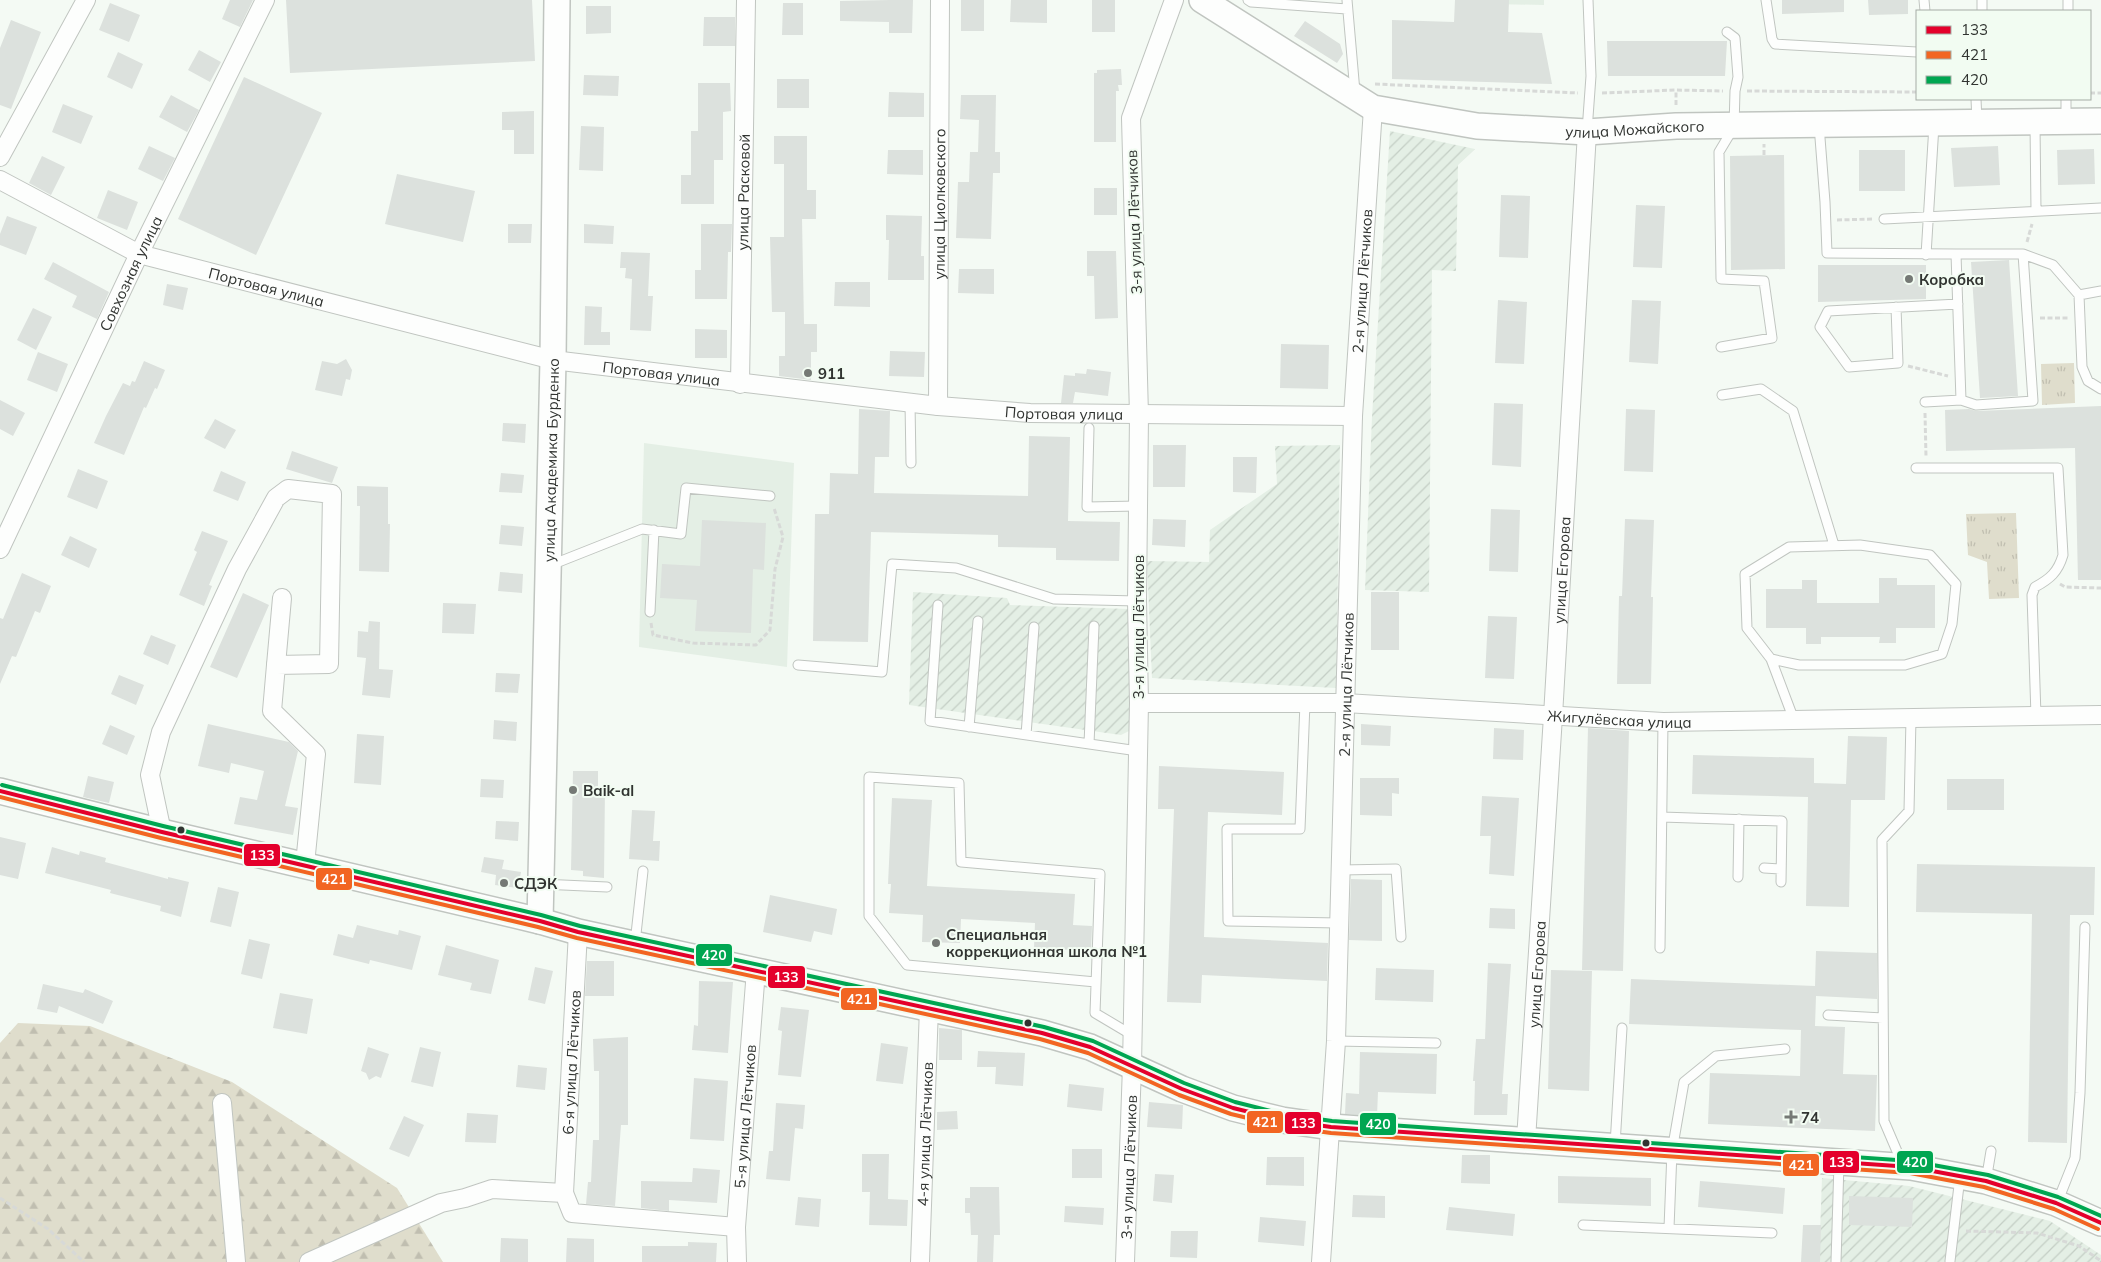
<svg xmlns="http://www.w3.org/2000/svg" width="2101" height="1262" font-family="Mulish,sans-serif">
<defs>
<pattern id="industrial-furrows" width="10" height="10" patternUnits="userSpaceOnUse" patternTransform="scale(1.25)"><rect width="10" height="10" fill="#e4efe5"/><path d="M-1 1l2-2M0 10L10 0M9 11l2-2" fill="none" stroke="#c4cec5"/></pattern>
<pattern id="forest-firs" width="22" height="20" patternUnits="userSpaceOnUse" patternTransform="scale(1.25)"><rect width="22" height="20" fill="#dfddcc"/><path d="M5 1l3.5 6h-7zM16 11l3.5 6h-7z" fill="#c0beb0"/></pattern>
<pattern id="park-tufts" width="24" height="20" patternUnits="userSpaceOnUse" patternTransform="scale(1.25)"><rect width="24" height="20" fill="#dfddcc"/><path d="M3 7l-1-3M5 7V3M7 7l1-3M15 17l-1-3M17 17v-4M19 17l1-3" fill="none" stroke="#c0beb0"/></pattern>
</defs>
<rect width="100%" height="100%" fill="#f4faf4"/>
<path fill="#e4efe5" d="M1455,0h89v5l-50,-1 -39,7z
M644,443l150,20 -7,204 -148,-20z"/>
<path fill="url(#industrial-furrows)" d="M1390,131l85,18 -17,16 -2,106 -24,-1 -3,322 -64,-2 7,-173z
M1340,445l-4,243 -184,-10 -5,-117 62,1 1,-32 67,-46 -2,-38z
M913,592l94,6 3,7 119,4 3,34 -3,88 -8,4 -212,-30z
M1822,1178l87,8 141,35 51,34v7h-282z"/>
<path fill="url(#forest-firs)" d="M18,1023l72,3 142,56 165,106 46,74h-443v-219z"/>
<path fill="url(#park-tufts)" d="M2074,363l1,40 -33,2 -1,-41z
M2016,513l3,85 -30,1 -2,-37 -19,-7 -2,-41z"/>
<path fill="#dce1dd" d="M230,0h23l-13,27 -18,-8z
M286,0h246l3,61 -245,12z
M890,0h23l-1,33h-23v-11l-49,-1v-20z
M961,0h23v31h-23z
M1011,0h36v23l-37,-1z
M1092,0h23v32h-23z
M1455,0h54l-1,32 34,1 10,51 -160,-5v-59l62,2z
M1782,0h62v12l-62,2z
M1868,0h40v14l-39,1z
M110,3l30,12 -11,27 -30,-12z
M783,3h20v32h-21z
M586,6h25v27l-25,1z
M704,17h31v29h-32z
M11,20l30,12 -30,77 -11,-4v-57z
M1305,21l35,23 3,10 -6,9 -43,-27z
M1607,41h120l-2,35h-117z
M199,50l22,12 -11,20 -22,-12z
M118,52l25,12 -11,25 -25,-12z
M1121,69l1,16h-4l1,6h-3v51h-22v-69h3v-3z
M584,75l35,1 -1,20 -35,-1z
M244,77l78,36 -66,142 -78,-36z
M777,79h32v29h-32z
M698,83h32l1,28 -8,1v48h-9v44h-33v-29h10v-44h7z
M889,92l35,1v24h-36z
M171,95l28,15 -12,22 -28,-15z
M961,95h35l-1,57h5v21h-7l-2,66 -35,-1 2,-56h11l1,-30h8l1,-32 -19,-1z
M63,104l30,12 -12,28 -29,-12z
M534,111v43h-20v-24h-12v-18z
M581,126l23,1 -1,44 -24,-1z
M774,136h33v54h9v29h-14l2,105h13v28h-6v28l-32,-4v-20h6v-44h-13l-2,-75h14v-73h-10z
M149,146l26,12 -12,23 -25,-12z
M1998,146l2,39 -46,2 -3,-39z
M2094,149l1,35 -37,1 -1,-35z
M888,150h35v25l-36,-1z
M1859,150h46v41h-46z
M1784,155l1,114 -54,1 -1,-114z
M42,156l23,11 -14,28 -22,-12z
M397,174l78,17 -12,51 -78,-18z
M1094,188h23v27h-23z
M108,190l30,12 -11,28 -30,-12z
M1501,195l29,1 -2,62 -29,-1z
M1636,205l29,1 -3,62 -29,-1z
M886,215l36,1 -1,40h3v24h-36l1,-40h-3z
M7,216l30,11 -11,28 -26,-10v-11z
M508,224h24l-1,19h-23z
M584,224l30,2 -1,18 -29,-1z
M701,224h31l-1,28h-3l-1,47h-32v-29h6z
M1087,251h29l2,67 -23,1 -1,-43h-7z
M621,252l29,1 -2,43h5l-2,35 -21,-1 2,-51 -7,-1 1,-10h-6z
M2009,260l9,136 -38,2 -9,-136z
M53,262l56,30 -12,27 -25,-12 5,-11 -33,-17z
M1818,265h108v34l-108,3z
M959,269h35v25l-36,-1z
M835,282h35v25l-36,-1z
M167,284l21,4 -5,22 -20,-5z
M1498,300l29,2 -3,62 -29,-1z
M1632,300l29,1 -3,63 -29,-2z
M585,306l17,1 -1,25h9v13h-26z
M33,308l19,9 -16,33 -19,-10z
M695,329l32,1v28h-32z
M1281,344l48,1 -1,44 -48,-1z
M890,351l35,1 -1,25 -35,-1z
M38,352l30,12 -11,28 -30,-12z
M346,359l6,11 -2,10 -4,-1 -4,17 -27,-6 7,-29 15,3z
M144,361l21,9 -8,19 -2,-1 -9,20 -2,-1 -20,48 -30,-12 12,-27 17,-33 7,3 2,-5 3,1z
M1087,369l24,3 -3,24 -33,-4 -2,11h-12l3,-28 11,1v-3l11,1z
M0,400l25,13 -12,23 -13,-7z
M1494,403l29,1 -2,63 -29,-2z
M2101,406v174h-23l-3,-132 -129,3 -1,-41 24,-1 7,2z
M859,409l31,2 -1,46h-14l-1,36 154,3 1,-60 41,1 -2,84 52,1 -1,39 -63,-1v-12l-58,-1v-12l-127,-3 -3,110 -55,-1 2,-127h14l1,-41 28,1z
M1626,409l29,1 -2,62 -29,-1z
M215,419l21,11 -11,19 -21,-11z
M503,423l23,1 -1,19 -23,-2z
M1153,445h33l-1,42h-32z
M292,451l46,16 -6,16 -46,-14z
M1233,457h24l-1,36 -23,-1z
M78,469l30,12 -11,28 -30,-12z
M221,471l25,11 -8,19 -25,-10z
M501,473l23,2 -2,18 -23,-1z
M357,486l31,1v37h2l-1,48 -30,-1 1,-65h-3z
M1491,509l29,1 -2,62 -29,-1z
M1153,519l33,1 -1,27 -33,-2z
M1625,519l29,1 -3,77h2l-2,87h-34l2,-88h3z
M702,520l64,3 -2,47 -11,-1 -2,64 -56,-2 2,-31 -37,-2 2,-34 38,2z
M501,525l23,2 -2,19 -23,-2z
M202,531l26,10 -19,44 3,1 -8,20 -25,-11 18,-43 -3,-2z
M70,536l27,13 -8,19 -28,-13z
M500,572l23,2 -1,19 -24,-2z
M22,573l29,13 -11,27 -5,-2 -19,46 -4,-1 -12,28v-66l3,1z
M1879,578h18v7h38v43h-39v15h-17l1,-6h-59v7h-15v-16h-40v-39h36v-9h15v23h62z
M1371,592h28v58h-28z
M243,593l26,12 -32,73 -27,-11z
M443,603l33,1 -2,30 -32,-1z
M1488,616l29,1 -3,62 -29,-1z
M369,621l11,1 -1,47 14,1 -3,28 -28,-3 4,-37 -9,-1 1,-26 10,1z
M151,635l25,10 -8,20 -25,-11z
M496,673l24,1 -2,19 -23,-1z
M119,675l25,10 -8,20 -25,-11z
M494,720l23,2 -1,19 -23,-2z
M208,724l81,18 9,9 -13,55 13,2 -5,27 -59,-11 6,-27 17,3 7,-29 -33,-8 -2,10 -31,-7z
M1361,724l30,2 -1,20 -29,-1z
M110,725l25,11 -8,19 -25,-11z
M1494,728l30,2 -1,30 -30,-1z
M1588,728l41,3 -6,240 -41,-1z
M357,734l27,2 -3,49 -27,-2z
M1848,736l39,1 -2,63h-34l-2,107 -43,-1 2,-109 -116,-3 1,-39 121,3v25l32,1z
M1159,766l125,6 -2,43 -74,-3 -4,125 124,6 -1,38 -125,-6 -1,28 -34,-1 7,-193h-16z
M573,771h25v16h7l-1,91 -21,-2v-5l-12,-1z
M88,776l26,6 -5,21 -26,-6z
M1360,778h39v16l-7,-1v23l-32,-1z
M481,779l23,1 -1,18 -23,-1z
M1947,779h57v31h-57z
M1482,796l37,2 -5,78 -25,-2 2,-38h-11z
M892,798l40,2 -5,86 148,8 -2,31 19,1 -1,25 -57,-3 1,-25 -74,-4 -1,24 -38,-1 1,-27 -34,-2 2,-29h-3z
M632,810l23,1 -2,30h7l-1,20 -30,-2z
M496,821l23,1 -1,19 -23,-2z
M0,837l26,6 -8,36 -18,-4z
M52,847l27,8 1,-4 26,7 -1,4 63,17v-2l21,5 -8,35 -21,-6 1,-5 -51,-13 1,-3 -66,-17z
M484,857l20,3 -2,9 19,3 -3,16 -23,-3 1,-10 -15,-3z
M1917,864l178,3 -1,48h-24l-3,228 -39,-1 4,-228 -116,-2z
M1351,879l31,1v61l-33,-1z
M218,887l21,5 -8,35 -21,-5z
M770,895l67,14 -5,26 -18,-4 -3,11 -48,-10z
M1490,908l25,1v20l-26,-1z
M357,925l41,10 1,-5 22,6 -9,34 -42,-10 -1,4 -36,-9 5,-21 15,4z
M249,939l21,5 -8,35 -21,-5z
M446,945l53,15 -8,34 -21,-4 2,-7 -34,-8z
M1816,951l61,2v46l-61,-3 -1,30 30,1 -2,47 34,1 -2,56 -167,-7 2,-51 90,3 1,-46 -172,-6 2,-45 184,7z
M587,961h27v35h-29z
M1488,963l23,1 -9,130h6l-1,21h-33l1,-34h-2l3,-42h9z
M535,967l18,4 -8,33 -17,-4z
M1376,968l58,2 -1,32 -58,-2z
M1551,970l41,1 -3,120 -41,-2z
M699,981l34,1 -5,71 -36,-3 2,-25 4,1z
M43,984l40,9 2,-4 28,12 -10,23 -44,-18 -2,7 -20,-4z
M280,993l33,6 -6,35 -34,-6z
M781,1007l28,3 -8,67 -23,-2 4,-44 -4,-1z
M939,1028l23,2v30h-23z
M628,1037v88h-7l-6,81 -29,-2 2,-22h3l2,-42h6v-69h-5l-1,-32z
M881,1043l27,4 -5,37 -27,-3z
M368,1047l21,7 -8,24 -5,-2 -7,4 -3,-7 -5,-2z
M420,1047l21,5 -8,35 -22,-5z
M978,1051l47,2 -2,33 -28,-2 1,-17h-19z
M1360,1052l77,2 -1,40 -58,-2 -1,24 -32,-2 1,-21 13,1z
M518,1065l29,3 -2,22 -29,-3z
M694,1078l34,3 -4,60 -34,-2z
M1069,1084l35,4 -2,23 -35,-4z
M1149,1102l34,3 -1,24 -35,-2z
M776,1103l29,2 -2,24 -8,-1 -5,53 -24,-2 3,-28h4z
M957,1111l1,18 -21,1v-18z
M467,1113l31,2 -2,28 -31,-1z
M404,1116l20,9 -15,32 -20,-8z
M1072,1149h30v29h-30z
M862,1154h27l-1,45 20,1 -1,26 -38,-1 1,-33h-8z
M1462,1155h28v29l-29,-1z
M1267,1157h37v29l-38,-1z
M693,1168l27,2 -3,33 -48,-3v11l-28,-3v-27l51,1z
M1155,1174l19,1 -2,28 -19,-2z
M1558,1176l93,2v28l-93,-3z
M1700,1181l85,7 -2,26 -85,-7z
M970,1187h29l1,48h-6l-1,27h-16l1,-27h-7l-1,-22h-5v-15h5z
M1353,1195l32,1v22l-33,-1z
M1849,1196l64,2 -1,29 -63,-2z
M798,1197l23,2 -2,28 -24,-2z
M1065,1206l39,2 -1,17 -39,-3z
M1449,1207l66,7 -2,22 -67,-6z
M1260,1217l46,4 -2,25 -46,-4z
M1803,1225h18l-1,37h-19z
M1171,1231h27l-1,27 -27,-1z
M501,1238l27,1v23h-28z
M567,1238l27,1v23h-28z
M688,1242l29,1 -1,19h-74v-16h46z"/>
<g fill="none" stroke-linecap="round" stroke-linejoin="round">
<defs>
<path id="lane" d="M1248,0l3,2 96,7
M1347,0l8,92
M1766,0l6,39 3,5 142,8
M1924,0l1,11
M1982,0v11
M2068,11v-11
M1976,99l1,22
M2066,121v-22
M2035,124l1,87
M1819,125l6,77 2,51 129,1 5,146
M1587,131l4,-55 -3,-76
M1884,219l217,-11
M1956,254h67l30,11 26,30
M1926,255l8,-130
M2101,291l-22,4 3,72 6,14 13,8
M1896,307l2,56 -49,4 -29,-40 8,-16 130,-7
M1721,347l51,-9 -8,-57 -43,-2 -2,-127 15,-25 1,-36 3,-14 -3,-39 -8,-6
M1722,395l39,-6 32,22 41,134
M1925,402l36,-2 15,5 57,-4 -10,-147
M910,403l1,60
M1089,428l-2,79 51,-1
M1916,468h142l5,87c-5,17 -13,24 -28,32l-3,8 4,121
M551,565l91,-36 39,5 5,-46 84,8
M938,605l-8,116 208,30
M650,612l4,-82
M1771,659l28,6h106l37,-11 10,-30 4,-40 -26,-29 -70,-10 -71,2 -44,27 2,54 24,31 23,61
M798,665l84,7 10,-108 64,4 98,31 83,2
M1305,703l-5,126h-73l1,92 111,2
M969,727l9,-106
M1026,735l8,-108
M1089,744l5,-118
M1662,817l120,4 -1,61
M1764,868l17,1
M1341,870l55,-1 5,68
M1738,877l1,-58
M541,884l66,3
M635,943l8,-72
M1660,948l3,-226
M1096,982l-189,-17 -38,-49v-139l90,6 2,79 139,12 -5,139 37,22
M1828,1015l55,3
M1336,1041l100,2
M1615,1145l7,-117
M1902,1163l-18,-42 -2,-281 27,-29 2,-93
M1986,1181l5,-30
M2057,1203l18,-45 5,-65 5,-166
M1583,1225l189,8
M1669,1228l3,-77 12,-69 32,-26 69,-7
M1950,1261l10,-84
M1836,1262l3,-99"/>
<g id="street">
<path d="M0,157l86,-157"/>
<path id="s1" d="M0,180l139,74 414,106 385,46 92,7 323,3"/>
<path id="s2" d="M740,384l6,-384"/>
<path id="s3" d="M938,406l2,-406"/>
<path id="s4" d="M0,549l139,-295 126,-254"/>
<path d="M276,665l6,-67"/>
<path id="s5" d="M1139,703h206l318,19 438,-7"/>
<path d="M162,832l-12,-57 11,-43 76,-163 39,-71 12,-9 44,5 -3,170 -53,1 -4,46 44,43 -11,110"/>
<path d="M222,1103l14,159"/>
<path id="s6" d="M1526,1140l27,-424 34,-584"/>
<path id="s7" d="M564,1193l14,-261"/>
<path d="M309,1262l132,-59 24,-5 27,-9 72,4 8,20 164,14"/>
<path id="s8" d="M737,1262l-1,-35 20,-257"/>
<path id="s9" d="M920,1262l9,-255"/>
<path id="s10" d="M1125,1262l7,-196 7,-363 -2,-102 2,-186 -8,-297 43,-118"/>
<path id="s11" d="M1321,1262l15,-221 17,-625 20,-308"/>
</g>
<g id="secondary">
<path id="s12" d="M1202,0l171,108 104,18 110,6 89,-6 425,-5"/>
<path d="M0,791l162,41 378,89 38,11 464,101 48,14 92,42 51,19 49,12 49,7 580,40 75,14 70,22 45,20"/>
<path id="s13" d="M540,921l13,-561 4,-360"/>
</g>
</defs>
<use href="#lane" stroke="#c0c5c0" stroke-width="11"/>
<use href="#street" stroke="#c0c5c0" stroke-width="20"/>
<use href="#secondary" stroke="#c0c5c0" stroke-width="28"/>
<path stroke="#d7d9d7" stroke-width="3" stroke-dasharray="5 2.5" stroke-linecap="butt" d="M1375,84l203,9
M1747,91l170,1
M1602,93l74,-3 47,1
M2090,93h11
M1676,105v-15
M1764,155v-11
M1837,220l36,-1
M2027,242l5,-18
M2040,318h29
M1908,366l40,10
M1925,413l1,44
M2060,584l5,3 36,1
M651,623l2,12 40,8 63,2 14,-15 5,-61 8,-32 -9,-29
M0,1198l48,31 36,33
M1966,1231l71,2 42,13 22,15"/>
<use href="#lane" stroke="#fdfefd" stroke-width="9"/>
<use href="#street" stroke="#fdfefd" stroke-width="18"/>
<use href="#secondary" stroke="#fdfefd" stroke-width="25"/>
<defs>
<path id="bus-1" d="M0,791l162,41 378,89 38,11 464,101 48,14 92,42 51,19 49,12 49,7 580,40 75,14 70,22 45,20"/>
<path id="bus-2" d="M0,797l161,41 377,89 39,11 463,101 48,14 91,42 52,19 50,12 50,7 579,40 74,14 70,22 44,20"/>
<path id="bus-3" d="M2,785l161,41 378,89 39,11 464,101 49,14 91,42 51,19 48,12 49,7 579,40 77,14 70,22 43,19"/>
</defs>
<use href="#bus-1" stroke="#f2fcf2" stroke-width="8"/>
<use href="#bus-2" stroke="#f2fcf2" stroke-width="8"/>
<use href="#bus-3" stroke="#f2fcf2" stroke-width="8"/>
<use href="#bus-1" stroke="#e4002b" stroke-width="4"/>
<use href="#bus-2" stroke="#f26522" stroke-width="4"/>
<use href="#bus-3" stroke="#00a651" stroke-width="4"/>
</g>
<g fill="#757975" stroke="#f2fcf2" stroke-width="2">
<circle cx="1909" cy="279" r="5"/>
<circle cx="808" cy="373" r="5"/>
<circle cx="573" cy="790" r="5"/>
<circle cx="504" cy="883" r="5"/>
<circle cx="936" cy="943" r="5"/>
<path d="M1788.5 1109.5h5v5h5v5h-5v5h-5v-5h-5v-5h5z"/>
</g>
<g fill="#313431" stroke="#f2fcf2" stroke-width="2">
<circle cx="181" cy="830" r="4.5"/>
<circle cx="1028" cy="1023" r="4.5"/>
<circle cx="1646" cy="1143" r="4.5"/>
</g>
<g text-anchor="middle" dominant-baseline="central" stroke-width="4" stroke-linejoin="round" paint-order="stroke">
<g font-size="15" fill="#313431" stroke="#f2fcf2">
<text stroke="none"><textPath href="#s12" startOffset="466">улица Можайского</textPath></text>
<text stroke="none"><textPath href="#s2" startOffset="192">улица Расковой</textPath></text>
<text stroke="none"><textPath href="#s3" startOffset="202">улица Циолковского</textPath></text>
<text transform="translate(1134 222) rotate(-92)">3-я улица Лётчиков</text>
<text stroke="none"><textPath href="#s4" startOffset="305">Совхозная улица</textPath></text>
<text stroke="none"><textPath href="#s11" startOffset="982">2-я улица Лётчиков</textPath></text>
<text stroke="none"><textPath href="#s1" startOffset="289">Портовая улица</textPath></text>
<text stroke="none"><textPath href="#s1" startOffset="694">Портовая улица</textPath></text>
<text stroke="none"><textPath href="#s1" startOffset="1099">Портовая улица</textPath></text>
<text stroke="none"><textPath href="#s13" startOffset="461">улица Академика Бурденко</textPath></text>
<text stroke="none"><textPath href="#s6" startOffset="571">улица Егорова</textPath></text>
<text transform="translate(1138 627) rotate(-90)">3-я улица Лётчиков</text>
<text stroke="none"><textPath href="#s11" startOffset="578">2-я улица Лётчиков</textPath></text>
<text stroke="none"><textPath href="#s5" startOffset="481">Жигулёвская улица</textPath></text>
<text stroke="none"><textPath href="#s6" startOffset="166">улица Егорова</textPath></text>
<text stroke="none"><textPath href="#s7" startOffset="131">6-я улица Лётчиков</textPath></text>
<text stroke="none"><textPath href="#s8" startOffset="146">5-я улица Лётчиков</textPath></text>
<text stroke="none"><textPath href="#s9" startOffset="128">4-я улица Лётчиков</textPath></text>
<text stroke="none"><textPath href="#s10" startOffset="95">3-я улица Лётчиков</textPath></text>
</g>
<g font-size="15" font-weight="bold" fill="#313431" stroke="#f2fcf2" text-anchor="start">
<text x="1919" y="279">Коробка</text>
<text x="818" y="373">911</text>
<text x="583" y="790">Baik-al</text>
<text x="514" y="883">СДЭК</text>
<text x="946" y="934">Специальная<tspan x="946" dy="17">коррекционная школа №1</tspan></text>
<text x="1801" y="1117">74</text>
</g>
</g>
<g stroke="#f2fcf2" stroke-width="2">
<rect x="243" y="843" width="38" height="24" rx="5" fill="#e4002b"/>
<rect x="315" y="867" width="38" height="24" rx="5" fill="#f26522"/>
<rect x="695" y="943" width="38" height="24" rx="5" fill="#00a651"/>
<rect x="767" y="965" width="39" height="24" rx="5" fill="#e4002b"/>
<rect x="840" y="987" width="38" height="24" rx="5" fill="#f26522"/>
<rect x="1246" y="1110" width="38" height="24" rx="5" fill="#f26522"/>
<rect x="1284" y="1111" width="38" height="24" rx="5" fill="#e4002b"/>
<rect x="1359" y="1112" width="38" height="24" rx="5" fill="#00a651"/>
<rect x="1896" y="1150" width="38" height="24" rx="5" fill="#00a651"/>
<rect x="1822" y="1150" width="38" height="24" rx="5" fill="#e4002b"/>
<rect x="1782" y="1153" width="38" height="24" rx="5" fill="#f26522"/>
</g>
<g font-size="14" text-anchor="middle" font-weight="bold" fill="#fff">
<text x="262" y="860">133</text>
<text x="334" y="884">421</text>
<text x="714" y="960">420</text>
<text x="786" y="982">133</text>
<text x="859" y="1004">421</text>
<text x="1265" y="1127">421</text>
<text x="1303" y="1128">133</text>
<text x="1378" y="1129">420</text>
<text x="1915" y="1167">420</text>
<text x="1841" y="1167">133</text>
<text x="1801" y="1170">421</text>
</g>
<rect x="1916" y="10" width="175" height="90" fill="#f2fcf2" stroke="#a5aca5"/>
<rect x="1926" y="26" width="25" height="8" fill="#e4002b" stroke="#a5aca5"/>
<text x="1961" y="35" font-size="15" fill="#313431">133</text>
<rect x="1926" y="51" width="25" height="8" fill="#f26522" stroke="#a5aca5"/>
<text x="1961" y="60" font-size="15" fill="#313431">421</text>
<rect x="1926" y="76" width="25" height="8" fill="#00a651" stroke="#a5aca5"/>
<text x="1961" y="85" font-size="15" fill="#313431">420</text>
</svg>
